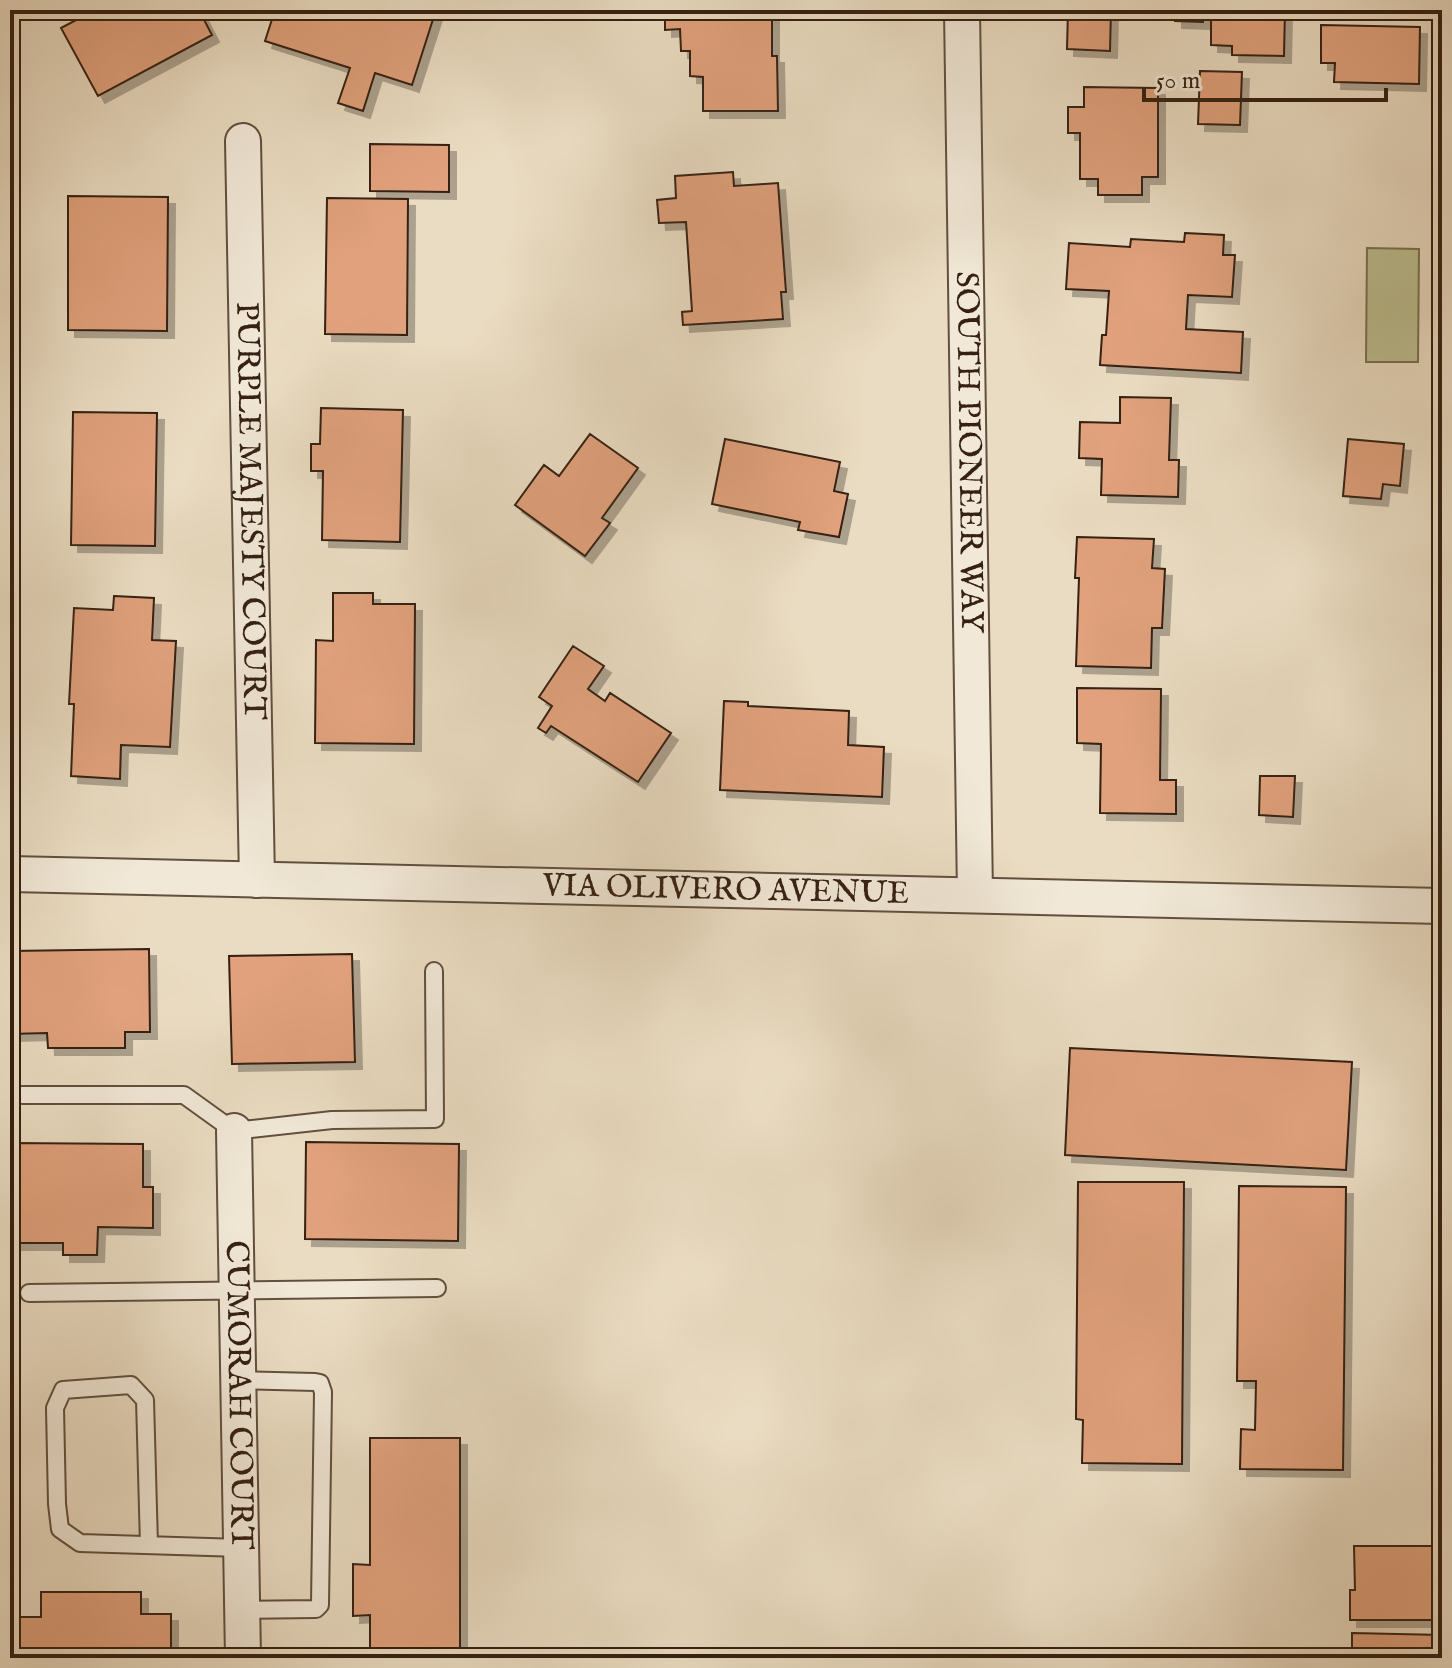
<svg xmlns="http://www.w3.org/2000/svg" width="1452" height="1668" font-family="'IM FELL English',serif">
<defs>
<filter id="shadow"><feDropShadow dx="7" dy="7" stdDeviation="0" flood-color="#0004"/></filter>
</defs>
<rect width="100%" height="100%" fill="#eadcc2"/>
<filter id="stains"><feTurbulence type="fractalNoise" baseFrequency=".0025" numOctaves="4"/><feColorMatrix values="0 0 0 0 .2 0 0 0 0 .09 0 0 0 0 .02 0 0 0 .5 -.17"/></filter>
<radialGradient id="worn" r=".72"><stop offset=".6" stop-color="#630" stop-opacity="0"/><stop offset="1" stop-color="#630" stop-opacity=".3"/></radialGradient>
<path fill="#bcbf90" stroke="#787051" stroke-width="2" d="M1367,248l52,1 -1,113h-52z"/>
<path fill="#e0a17b" stroke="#352012" stroke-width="2" filter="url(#shadow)" d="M95,10h104l13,25 -114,61 -37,-68z
M275,10h161l-24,75 -37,-12 -12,38 -25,-8 12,-35 -85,-27z
M665,10h107v46h5l1,55h-75v-34l-13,-1v-25h-9l-1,-22 -15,1z
M1068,10h43l-1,41 -43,-2z
M1139,10h64v12l-28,-1v-10z
M1211,10h74l-1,46 -52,-1v-9l-21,-1z
M1321,25l99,2 -1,57 -85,-2 1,-19h-14z
M1200,71l42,1 -2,53 -42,-1z
M1084,87l74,1v89h-16v18h-44v-16h-18v-46h-12v-26h16z
M370,144l79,1v47l-79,-1z
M733,172l1,14 44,-3 8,109h-5l2,27 -100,6 -1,-13 10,-1 -6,-89 -27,1 -2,-23 19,-2 -1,-22z
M68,196l100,1 -1,134 -99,-1z
M327,198l81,1 -1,136 -82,-1z
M1185,233l39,2 -1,20h12l-3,42 -44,-2 -2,34 57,3 -2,41 -141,-8 2,-30h4l3,-44 -43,-2 3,-46 61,4 1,-8 53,3z
M1120,397l51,1 -2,62h10l-1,37 -77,-2 1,-36 -23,-1 1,-36 40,1z
M321,408l82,2 -3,132 -78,-2 1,-69h-12v-27h9z
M73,412l84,1 -2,133 -84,-1z
M590,434l48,34 -36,50 8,5 -25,33 -70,-51 29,-40 15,11z
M725,439l115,23 -6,29 14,3 -9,43 -41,-7 2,-8 -88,-18z
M1348,439l56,5 -4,42 -17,-2 -2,15 -38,-3z
M1077,537l77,2 -2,29 13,1 -3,59h-10l-1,40 -75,-2 3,-88h-4z
M333,593h40v11h42l-1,140 -99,-1 1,-103 17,1z
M114,596l40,2 -2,42 24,1 -6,106 -49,-2 -1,34 -49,-3 3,-72h-5l5,-96 39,2z
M573,646l31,20 -16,23 17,12 5,-8 61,40 -33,49 -87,-56 -5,7 -8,-5 14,-22 -13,-9z
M1077,688l84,1 -1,91h16v34l-76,-1 1,-69 -24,-1z
M724,701l24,1v4l101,5 -1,34 36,2 -2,50 -162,-7z
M1260,776h35l-2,41 -34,-2z
M149,949l1,83h-25v16h-77l-1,-15 -37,1v-83z
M352,954l3,108 -123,2 -3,-108z
M1070,1048l282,14 -6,108 -281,-15z
M306,1142l153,2 -1,97 -153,-2z
M10,1143l133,1v43h10v41l-55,-1 -1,28h-34v-12h-53z
M1078,1182h106l-2,282 -100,-1 1,-43 -7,-1z
M1239,1186l107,1 -3,283 -103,-1 1,-40 14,1 1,-49h-19z
M370,1438h90v220h-90v-43l-17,1v-52l17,1z
M1354,1546h88v74h-92v-30h5z
M41,1592h100v22h30v44h-155v-41h25z
M1352,1633l90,2v23h-90z"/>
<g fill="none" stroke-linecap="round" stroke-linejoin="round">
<defs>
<path id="lane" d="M22,1095h162l50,36 98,-11 103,-1 -1,-148
M29,1293l408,-5
M238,1380l77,2 5,1 3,9 -3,213 -4,4 -74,1
M149,1545l-4,-145 -14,-15 -68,5 -8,18 2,96 3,25 20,14 161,5"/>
<g id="street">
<path id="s1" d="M962,10l13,885"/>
<path id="s2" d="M243,141l14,739"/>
<path id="s3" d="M10,874l1432,32"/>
<path id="s4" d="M234,1131l9,527"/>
</g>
</defs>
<use href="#lane" stroke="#624f3e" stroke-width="20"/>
<use href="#street" stroke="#624f3e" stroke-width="38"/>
<use href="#lane" stroke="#f1e8d7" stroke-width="16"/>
<use href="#street" stroke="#f1e8d7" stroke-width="34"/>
</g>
<g text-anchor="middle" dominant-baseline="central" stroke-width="7" stroke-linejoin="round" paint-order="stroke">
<g font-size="32" fill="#352012" stroke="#f1e8d7">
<text stroke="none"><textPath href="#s1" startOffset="442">SOUTH PIONEER WAY</textPath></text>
<text stroke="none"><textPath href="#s2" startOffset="370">PURPLE MAJESTY COURT</textPath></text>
<text stroke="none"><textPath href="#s3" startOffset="716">VIA OLIVERO AVENUE</textPath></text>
<text stroke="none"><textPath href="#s4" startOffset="264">CUMORAH COURT</textPath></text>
</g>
</g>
<rect width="1452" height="1668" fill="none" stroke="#eadcc2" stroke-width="40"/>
<rect x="12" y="12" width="1428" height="1644" fill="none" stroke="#352012" stroke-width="4"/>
<rect x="20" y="20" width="1412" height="1628" fill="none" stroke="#352012" stroke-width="2"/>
<path d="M1144 88v12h242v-12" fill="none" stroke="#352012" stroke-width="4"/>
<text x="1156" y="88" font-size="24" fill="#352012" stroke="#f1e8d7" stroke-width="6" paint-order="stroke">50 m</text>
<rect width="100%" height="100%" filter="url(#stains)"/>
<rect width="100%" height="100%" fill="url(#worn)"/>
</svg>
